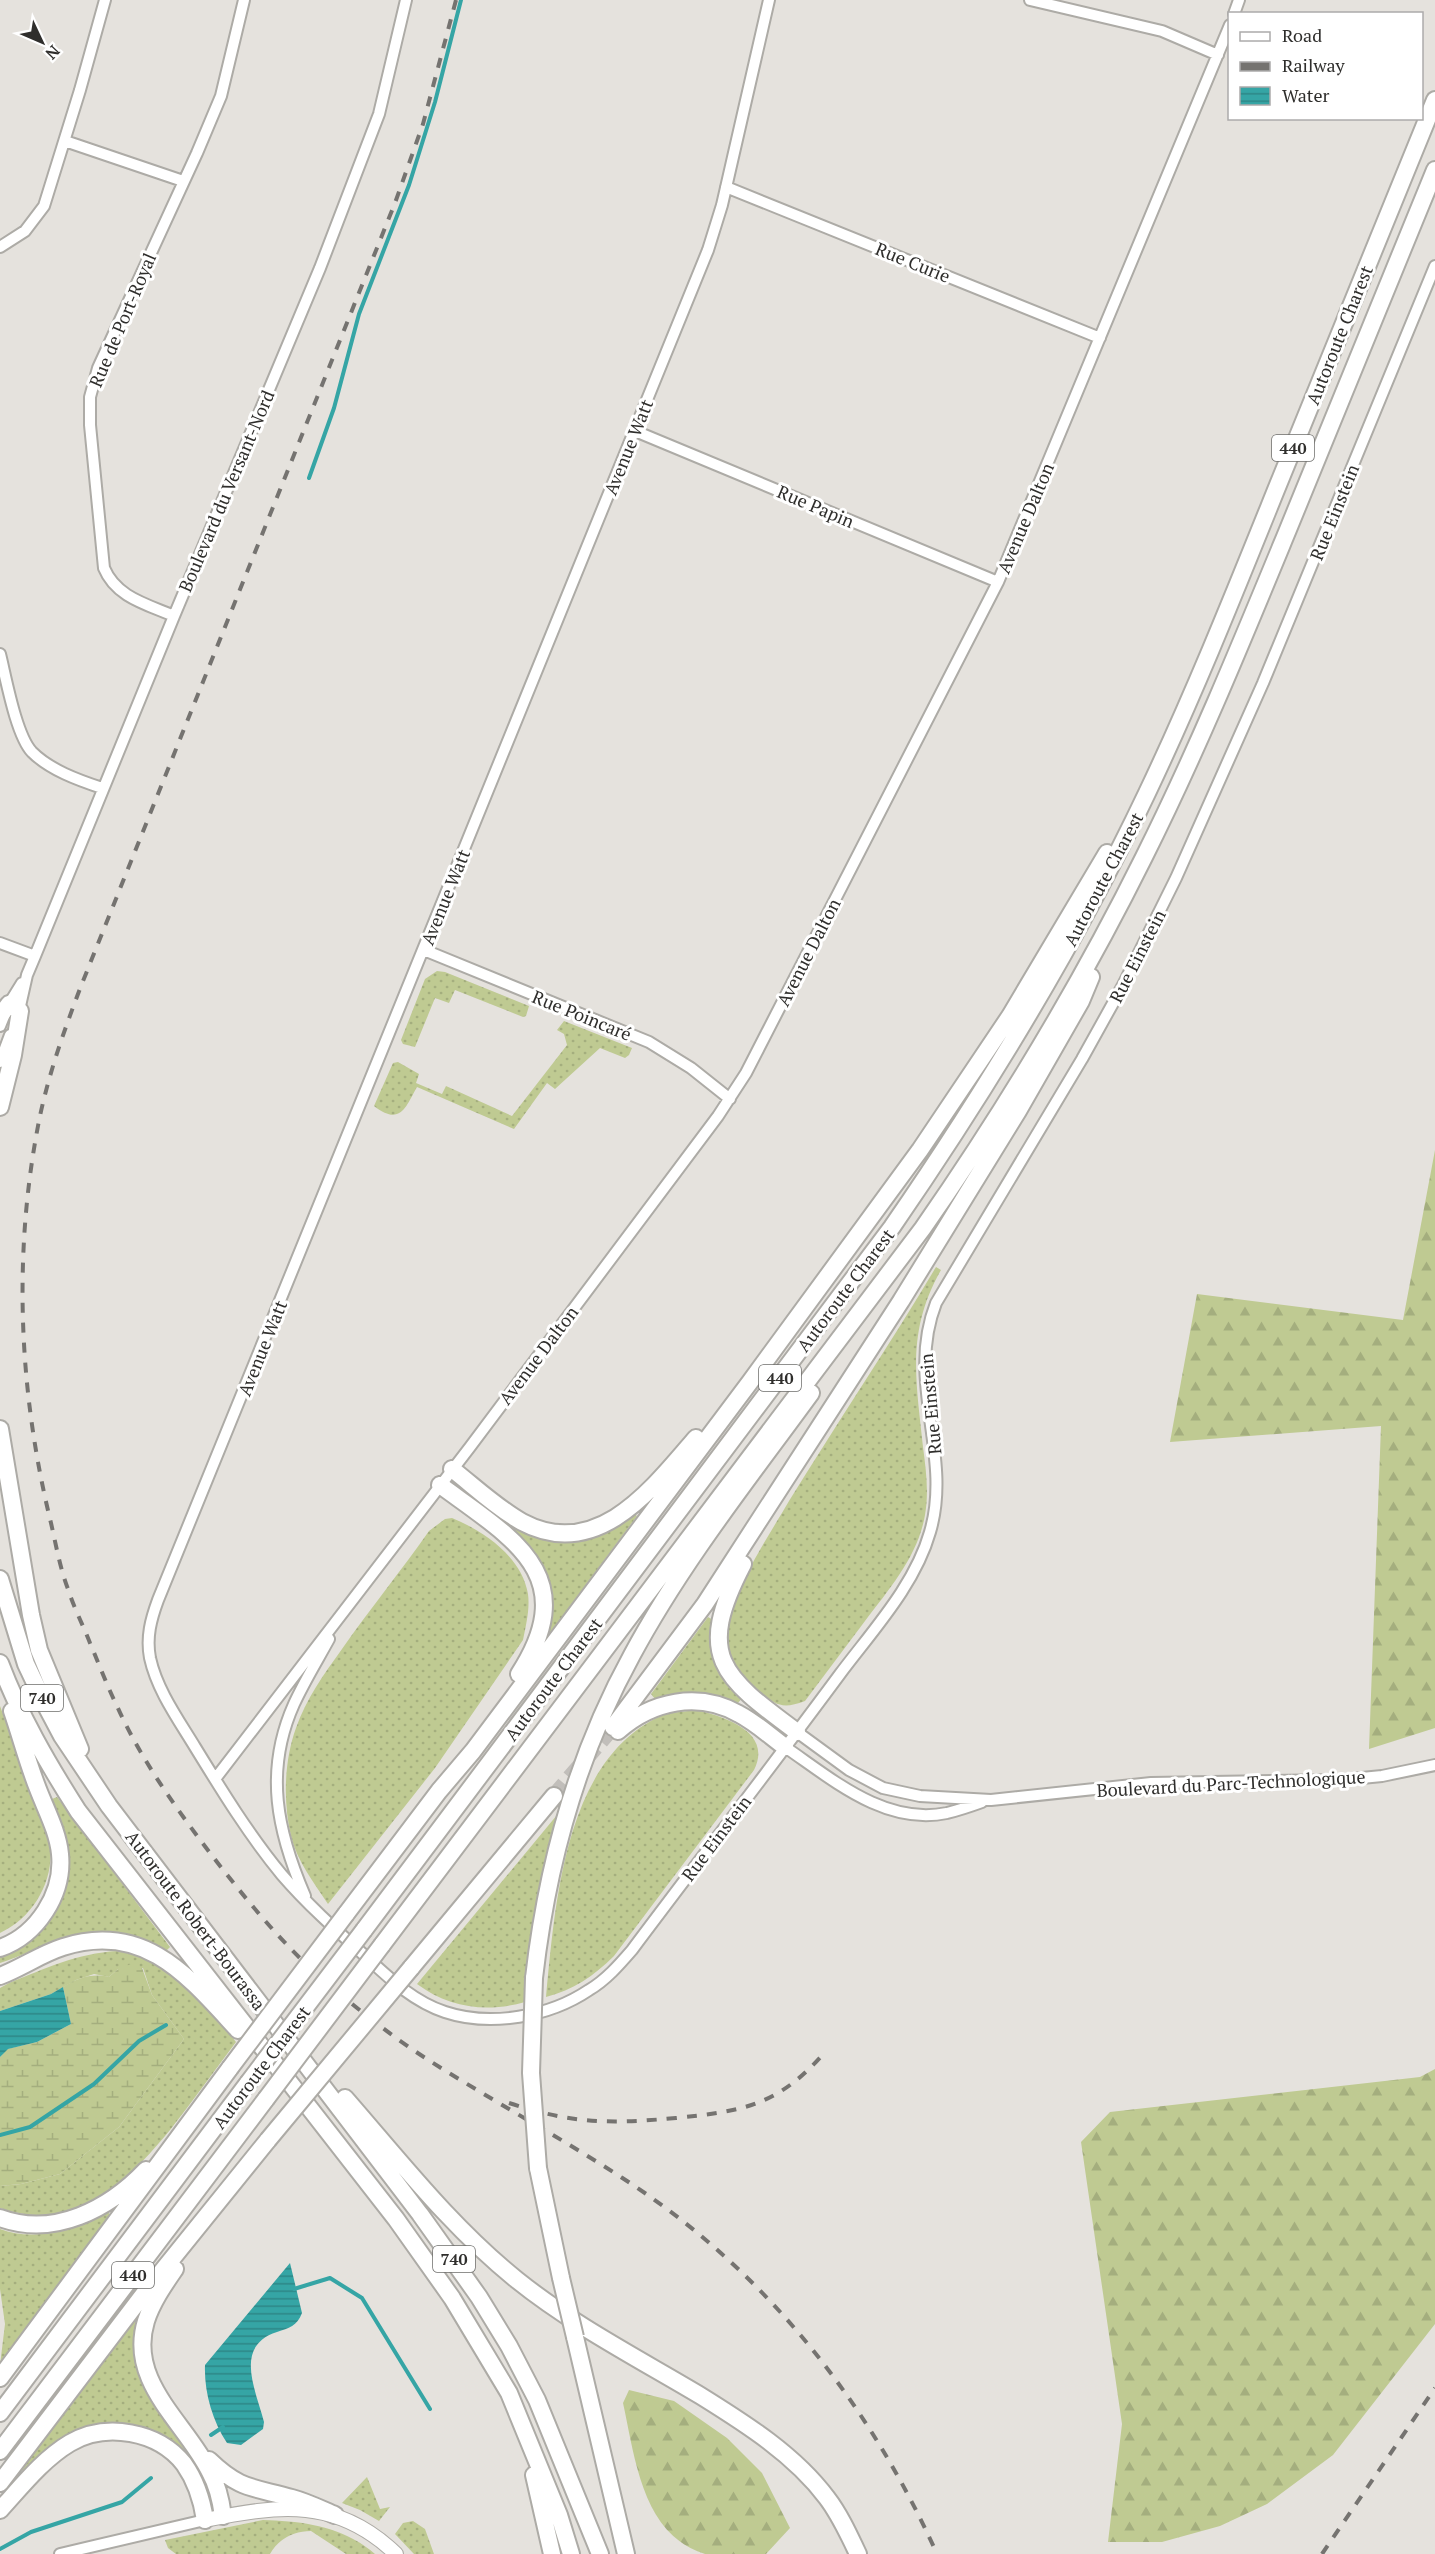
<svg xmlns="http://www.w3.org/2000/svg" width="1435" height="2554" font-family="'PT Serif',serif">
<defs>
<pattern id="grass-dots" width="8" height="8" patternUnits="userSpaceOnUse" patternTransform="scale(1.5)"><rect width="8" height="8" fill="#bfca92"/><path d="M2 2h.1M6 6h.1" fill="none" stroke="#a4ae7e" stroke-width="1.8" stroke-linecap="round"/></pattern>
<pattern id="forest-firs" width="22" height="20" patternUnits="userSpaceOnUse" patternTransform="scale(1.5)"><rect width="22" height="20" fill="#bfca92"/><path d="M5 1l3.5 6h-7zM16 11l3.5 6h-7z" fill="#a4ae7e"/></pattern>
<pattern id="wetland-marsh" width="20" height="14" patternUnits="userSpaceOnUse" patternTransform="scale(1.5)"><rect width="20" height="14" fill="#bfca92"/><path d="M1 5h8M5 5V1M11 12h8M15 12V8" fill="none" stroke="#a4ae7e"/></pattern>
<pattern id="water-rules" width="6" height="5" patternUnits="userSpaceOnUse" patternTransform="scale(1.5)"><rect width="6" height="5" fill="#35a5a5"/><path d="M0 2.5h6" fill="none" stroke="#2d8787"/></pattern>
</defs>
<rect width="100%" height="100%" fill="#e5e2dd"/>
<path fill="url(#grass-dots)" d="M437,971l8,1 84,34 -3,10 -3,1 -68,-27 -6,13 -14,-5 -20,49 -12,-3 -2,-4 24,-61z
M564,1021l68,27 -3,7 -4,3 -25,-10 -45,41 -8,-6 -33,46 -97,-42c-11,19 -16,40 -43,19l19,-43 5,-1 21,12 -3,9 26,11 4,-8 66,30 55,-71 -3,-11 -7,-4z
M936,1267l5,3c-35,62 -25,109 -18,177 3,23 6,45 2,68 -7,41 -35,73 -60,106 -20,27 -40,53 -60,80 -26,10 -31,2 -52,-14 -18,-14 -29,-41 -25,-65 7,-36 42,-88 61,-121 48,-78 100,-155 147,-234z
M633,1513l4,3 -87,117 -3,-2c-5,-48 2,-73 -40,-105l2,-3c41,24 87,23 124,-10z
M452,1518c32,13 70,39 76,76 2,15 -2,31 -5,46l-88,128 -107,136c-14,-21 -31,-43 -37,-68 -8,-34 -7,-75 5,-108 10,-29 28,-54 46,-79 28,-40 59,-78 87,-118l16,-12z
M708,1617l5,3 29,78 -4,5c-27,-12 -54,-14 -83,-4l-4,-5z
M0,1706c9,25 19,49 28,74 7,18 16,38 21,57 8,39 -13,79 -49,96z
M697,1710c28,7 76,22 57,60l-140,186c-20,20 -41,34 -68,41 9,-91 18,-238 115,-281 10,-5 25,-4 36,-6z
M57,1797l113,150 -5,5c-31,-21 -73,-24 -108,-12 -19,7 -37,17 -57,23v-7l21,-10 47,-75 -2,-35 -14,-37z
M557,1815c-15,62 -26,124 -32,187 -38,11 -76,6 -108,-18z
M117,1951c58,10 84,47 119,91 -22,29 -43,59 -66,88 -45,54 -94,104 -170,78v-22l21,-2 39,-10 59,-47 65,-88 -32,-44 -9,-27 -25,1 -9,8 -15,-3 -18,6 -25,14 -51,17v-23l9,-5c35,-14 69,-30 108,-32z
M108,2212l3,4 -111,149 5,-41 -5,-35v-60c34,13 77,1 108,-17z
M134,2320l5,4 -3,10 65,132 -4,3 -85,-45 -87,49 -4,-4z
M367,2477l13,32 10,-2 -11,14 -19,-11 -18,-7z
M263,2520c41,1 81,7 112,34h-29l-35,-23c-17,0 -33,8 -41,23h-94l-8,-6 -3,-8z
M413,2521l12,8 9,25h-20l-19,-20 8,-11z"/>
<path fill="url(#forest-firs)" d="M1435,1150v578l-66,21 12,-323 -211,16 27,-148 206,26z
M1435,2069v255l-102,131 -66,49 -47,22 -58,16h-54l14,-118 -41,-282 29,-30 310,-35z
M629,2390l45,11 53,37 35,35 28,55 -24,26c-17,0 -46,0 -61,0 -63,-19 -70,-97 -82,-151z"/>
<path fill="url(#wetland-marsh)" d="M131,1964l11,4 10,27 32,44 -65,88 -59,47 -39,10 -21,2v-129l7,-8 30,-7 34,-18 -8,-37c15,-9 28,-14 46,-10l9,-8z"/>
<path fill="url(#water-rules)" d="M63,1987l8,37 -34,18 -29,7 -8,8v-46l51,-17z
M290,2263l12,50c-5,13 -13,15 -25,19 -44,14 -21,58 -13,90l-1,7 -22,16 -14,-2c-15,-23 -23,-52 -22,-78z"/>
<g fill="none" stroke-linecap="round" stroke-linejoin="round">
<path stroke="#35a5a5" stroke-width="4" d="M309,478l25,-70 25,-94 50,-129 26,-83 26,-102
M0,2135l30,-8 64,-43 45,-43 27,-16
M294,2289l36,-11 32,20 68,111
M211,2435l12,-8
M0,2549l31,-17 91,-30 29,-24"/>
<path stroke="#c1beba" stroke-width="16" stroke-dasharray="16 8" stroke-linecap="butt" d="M554,1796l59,-69"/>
<defs>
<path id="minor" d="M769,0l-47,205 -14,45 -550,1350c-7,19 -12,37 -8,58 7,32 28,61 45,89 27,44 54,88 87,128 25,29 53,54 81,79 25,23 49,47 82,58 45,15 104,5 144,-22 17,-10 30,-25 43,-40 69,-92 140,-184 208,-276 33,-44 75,-89 90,-142 23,-77 -25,-150 6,-229l146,-244 40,-72 54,-109 87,-195 172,-417
M1030,0l132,31 56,24
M1234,14l5,-14
M65,141l118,40
M726,187l374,151
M0,247l25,-16 19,-25 36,-116 25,-90
M635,431l363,151
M174,616c-28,-12 -58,-19 -70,-48l-14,-143v-28l8,-29 99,-215 24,-57 23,-96
M0,654c6,24 16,81 32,98 18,18 46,28 70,36
M0,943l35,13
M424,950l225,92 42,26 39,31
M18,1015l9,-40 8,-19 139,-340 146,-348 59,-154 27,-114
M0,1026l9,-22 13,-21
M0,1062l10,-27
M797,1732l52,38 34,18 37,8 71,4 160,-17 190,-3 41,-4 53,-11
M785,1747c47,32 100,79 162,66 12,-3 24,-7 35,-11
M215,1779l255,-332 248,-331 28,-43 252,-491 232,-557
M305,1896c-28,-65 -41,-125 -11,-192 10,-22 23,-43 35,-65
M60,2554l145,-34"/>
<path id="major" d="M205,2520c74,-15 132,-23 191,34"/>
<path id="highway" d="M0,1016l9,-12
M0,1107l13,-52 7,-44
M0,1429l31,186 8,35 41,99
M452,1469c23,18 45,39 70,53 75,40 130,-33 174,-84
M440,1485c72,53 143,90 79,189
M743,1564c-48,92 -22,112 54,168
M0,1579l26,85 18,38 18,34 47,70 311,408 59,83 30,49 28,54 63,154
M0,1663c20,53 48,101 78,148l318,408 56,79 57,95 50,122 12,39
M613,1727l92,-123 196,-303 117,-190 63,-110 10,-24
M618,1731c34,-30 80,-40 121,-17 17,9 31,22 46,33
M346,1914l93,-123 34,-40 277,-369 170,-232 90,-134 97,-163
M364,1930l528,-703c95,-138 183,-282 255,-434 48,-101 89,-204 131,-308 52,-128 105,-256 157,-385
M382,1945l541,-717c82,-118 157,-242 221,-371 53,-106 98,-216 143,-325 49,-121 98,-242 148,-362
M0,1948c37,-13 64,-54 60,-94 -2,-22 -14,-44 -22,-65 -10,-25 -17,-52 -26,-78
M411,1968l143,-172
M0,1976c21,-8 41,-22 63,-29 82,-26 126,30 175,83
M534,1978c13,-113 43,-223 98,-323 50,-93 117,-177 179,-262
M345,2098c55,63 106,129 172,182 56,45 122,79 184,116 45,28 94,59 126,102 13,17 22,37 31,56
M538,2168l23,110
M0,2218c54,20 109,-9 146,-48
M175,2269c-11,16 -23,33 -29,52 -19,61 40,102 64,151 8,14 11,29 13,44
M575,2337l51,217
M0,2378l230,-310
M0,2413l248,-330
M0,2451l266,-352
M209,2460c31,30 44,27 83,38 15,4 29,11 43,17
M534,2475l18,79
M0,2483l146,-192 122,-151
M0,2510c21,-23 43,-51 70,-67 36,-21 88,-12 114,21 12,17 18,36 21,56"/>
</defs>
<use href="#minor" stroke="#adaba6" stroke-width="14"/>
<use href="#major" stroke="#adaba6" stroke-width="16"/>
<use href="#highway" stroke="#adaba6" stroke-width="20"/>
<use href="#minor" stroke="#fff" stroke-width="10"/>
<use href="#major" stroke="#fff" stroke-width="14"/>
<use href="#highway" stroke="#fff" stroke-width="16"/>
<path stroke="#757370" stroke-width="4" stroke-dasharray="10 10" stroke-linecap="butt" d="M456,0l-33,124 -28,79 -314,783c-17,45 -34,92 -43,140 -25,131 -19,267 13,397 5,22 9,45 17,66 6,19 15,36 22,54 9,21 17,43 27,63 25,56 63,108 100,156 32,41 65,81 104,116 34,29 71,59 109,83 66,42 135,79 200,122 138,91 240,222 307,371
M509,2103c64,21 101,21 167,15 67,-7 102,-12 149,-66
M1322,2554l113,-166"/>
<defs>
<path id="highway-bridge" d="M534,1978l-3,95 7,95
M230,2068l116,-154
M248,2083l116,-153
M266,2099l116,-154
M268,2140l143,-172
M561,2278l14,59"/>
</defs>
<use href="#highway-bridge" stroke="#adaba6" stroke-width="20" stroke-linecap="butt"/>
<use href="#highway-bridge" stroke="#fff" stroke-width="16"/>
</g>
<g text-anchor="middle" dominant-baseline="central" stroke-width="6" stroke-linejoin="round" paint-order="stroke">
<g fill="#fff" stroke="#6d6d6b" stroke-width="1.5">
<rect x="1272" y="435" width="42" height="26" rx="4.5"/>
<rect x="759" y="1365" width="42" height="26" rx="4.5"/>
<rect x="21" y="1685" width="42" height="26" rx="4.5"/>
<rect x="433" y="2246" width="42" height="26" rx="4.5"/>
<rect x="112" y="2262" width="42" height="26" rx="4.5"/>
</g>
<g font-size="16" font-weight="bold" fill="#2f2e2c">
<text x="1293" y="448">440</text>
<text x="780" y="1378">440</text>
<text x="42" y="1698">740</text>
<text x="454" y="2259">740</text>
<text x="133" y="2275">440</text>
</g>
<g font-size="18" fill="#2f2e2c" stroke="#fff">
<text transform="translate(913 262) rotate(22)">Rue Curie</text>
<text transform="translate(122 320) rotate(-67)">Rue de Port-Royal</text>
<text transform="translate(1339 335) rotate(-68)">Autoroute Charest</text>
<text transform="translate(628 447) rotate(-68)">Avenue Watt</text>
<text transform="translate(226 491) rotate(-67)">Boulevard du Versant-Nord</text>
<text transform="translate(816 506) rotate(23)">Rue Papin</text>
<text transform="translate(1334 512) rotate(-68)">Rue Einstein</text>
<text transform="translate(1025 518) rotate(-67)">Avenue Dalton</text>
<text transform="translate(1103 879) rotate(-62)">Autoroute Charest</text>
<text transform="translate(445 897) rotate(-68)">Avenue Watt</text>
<text transform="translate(808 952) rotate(-63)">Avenue Dalton</text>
<text transform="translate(1137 956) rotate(-63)">Rue Einstein</text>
<text transform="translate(582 1015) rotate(22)">Rue Poincaré</text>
<text transform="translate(845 1290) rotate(-53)">Autoroute Charest</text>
<text transform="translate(262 1348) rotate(-68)">Avenue Watt</text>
<text transform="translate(538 1355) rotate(-53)">Avenue Dalton</text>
<text transform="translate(930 1404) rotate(-95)">Rue Einstein</text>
<text transform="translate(553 1679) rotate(-53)">Autoroute Charest</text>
<text transform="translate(1231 1783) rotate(-3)">Boulevard du Parc-Technologique</text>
<text transform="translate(716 1838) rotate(-53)">Rue Einstein</text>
<text transform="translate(196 1920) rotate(53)">Autoroute Robert-Bourassa</text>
<text transform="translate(261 2067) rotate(-53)">Autoroute Charest</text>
</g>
</g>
<rect x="1228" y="12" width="195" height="108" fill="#ffffff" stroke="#acabab" stroke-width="1.5"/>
<rect x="1240" y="32" width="30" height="9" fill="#ffffff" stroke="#acabab" stroke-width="1.5"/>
<text x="1282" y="42" font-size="18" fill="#2f2e2c">Road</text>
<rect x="1240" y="62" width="30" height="9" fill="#757370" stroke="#acabab" stroke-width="1.5"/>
<text x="1282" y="72" font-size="18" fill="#2f2e2c">Railway</text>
<rect x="1240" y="87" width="30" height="18" fill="url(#water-rules)" stroke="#acabab" stroke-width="1.5"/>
<text x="1282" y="102" font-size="18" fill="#2f2e2c">Water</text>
<g transform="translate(42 42) rotate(134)" stroke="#ffffff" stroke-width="4.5" paint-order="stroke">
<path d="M0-4.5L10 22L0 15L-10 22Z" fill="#2f2e2c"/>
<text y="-9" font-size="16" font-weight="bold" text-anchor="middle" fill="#2f2e2c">N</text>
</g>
</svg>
